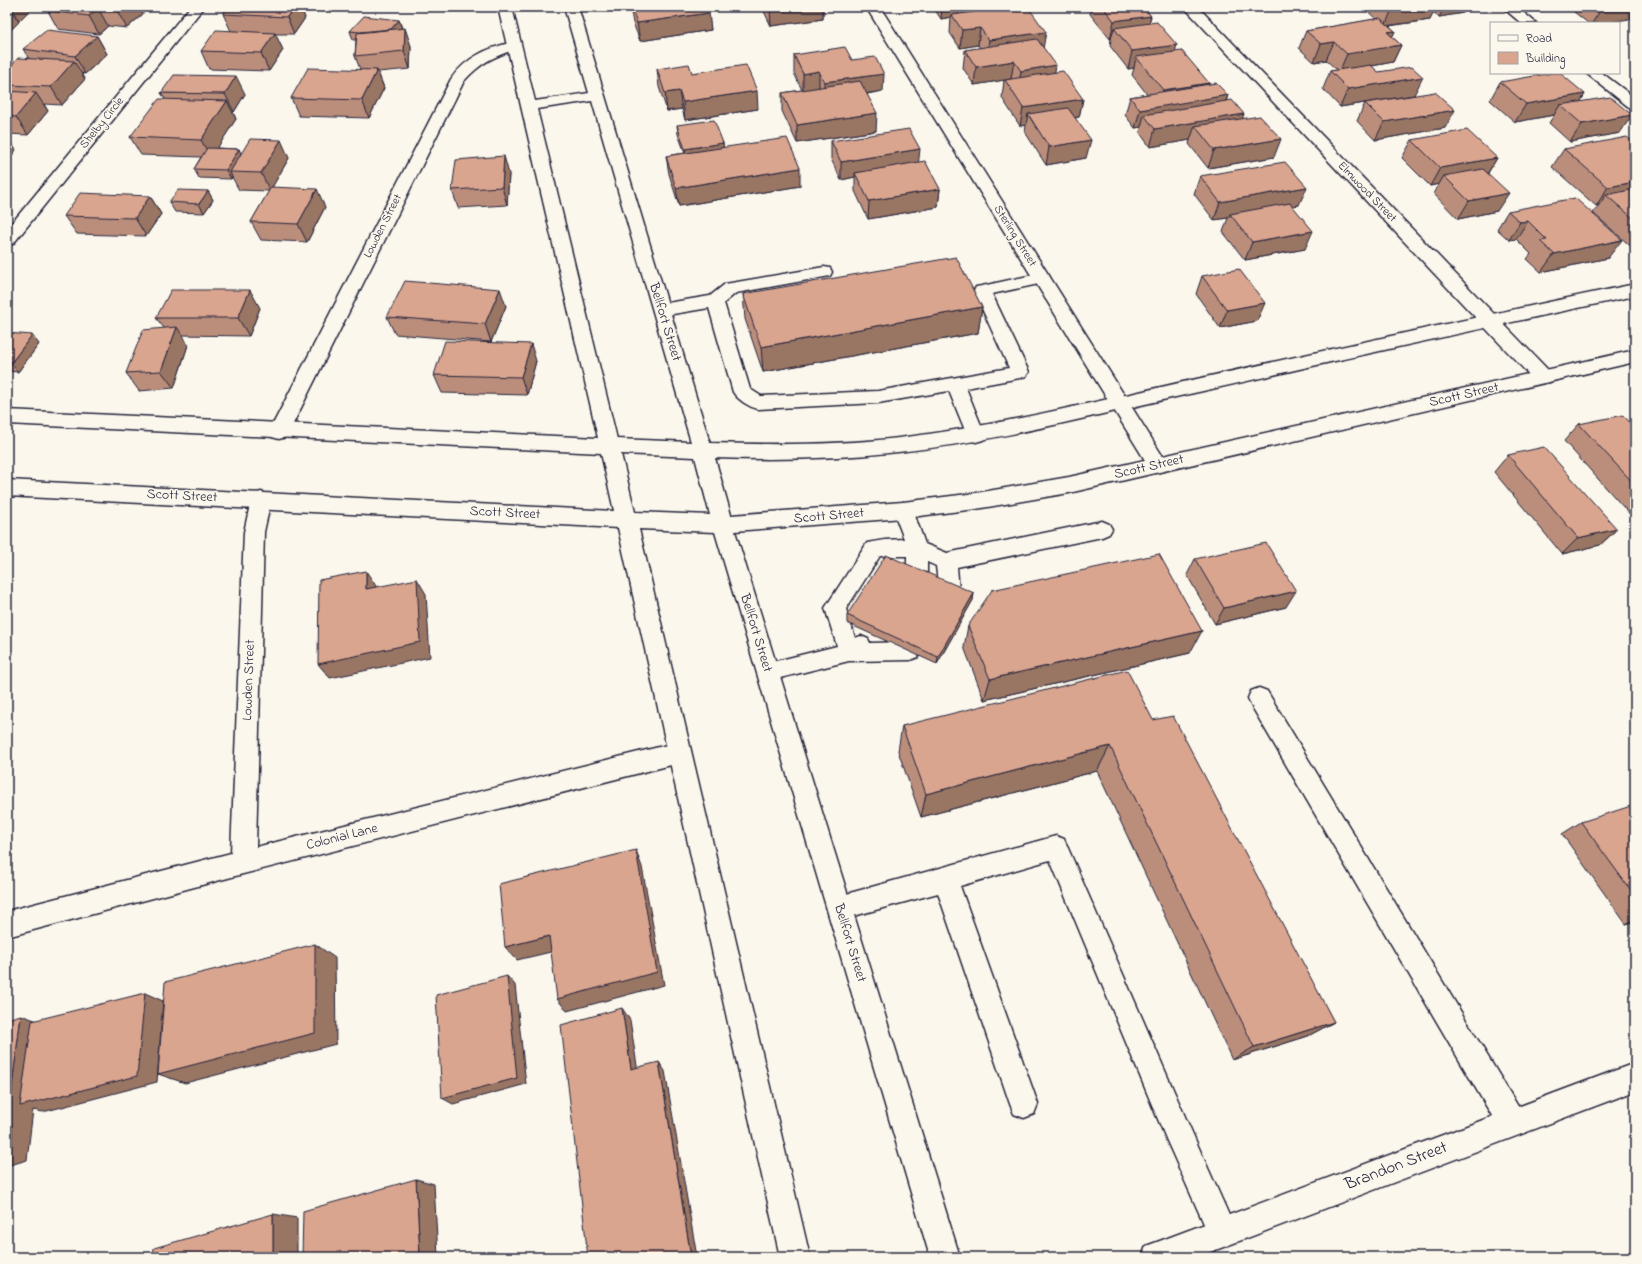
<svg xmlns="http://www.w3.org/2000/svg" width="1642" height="1264" font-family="'Indie Flower',sans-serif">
<rect width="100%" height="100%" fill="#fbf7ec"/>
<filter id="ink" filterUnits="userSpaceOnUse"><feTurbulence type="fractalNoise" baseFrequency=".025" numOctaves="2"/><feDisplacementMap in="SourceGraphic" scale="8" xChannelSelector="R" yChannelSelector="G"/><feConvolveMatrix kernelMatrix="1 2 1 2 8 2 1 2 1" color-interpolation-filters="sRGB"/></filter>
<g filter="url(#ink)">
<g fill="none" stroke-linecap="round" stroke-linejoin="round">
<defs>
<path id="service" d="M824,267l6,1 2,4 -2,4 -94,17 -12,10 26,86 11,7 117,-5 131,-23 -35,-77 2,-4 6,-1 60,-13 6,1 2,4 -2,4 -56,12 37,78 -3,4 -6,2 -54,10 19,47 -2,5 -7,2 -7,-2 -20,-49 -71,12 -120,6c-9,-2 -20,-9 -25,-17l-24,-84 -48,8 -6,-2 -2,-4 2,-4 6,-2 49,-8 15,-12 6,-1z
M903,502l7,3 3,5 12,34 22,9 155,-32 7,3 3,5 -3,5 -7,3 -145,30 2,24 -3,6 -7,2 -7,-2 -3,-6 -3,-25 -9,-4v15l-3,6 -7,2 -7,-2 -3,-6v-21h-27l-34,53 9,29 6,-2 7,3 2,4 40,-1 8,3 3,6 -3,6 -8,3 -61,1 -81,20 -8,-2 -3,-7 3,-7 77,-19 -12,-38 42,-65 18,-3 19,-1 -11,-29 3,-5z
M1259,688l8,3 255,422 4,10 -4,10 -10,4 -10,-4 -251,-428 -3,-7 3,-7z
M1056,836l8,3 123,282 45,101 4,10 -4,10 -10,4 -10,-4 -45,-101 -117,-281 -90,26 78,218 -4,10 -10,4 -10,-4 -4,-10 -72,-211 -99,27 -9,-3 -3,-9 3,-9 9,-3z"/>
<path id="minor" d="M190,7h14l-191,237 -6,1v-16z
M866,7h14l285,453 3,5 -3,5 -7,2 -7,-2z
M1184,7h14l352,365 2,5 -2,5 -7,1 -7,-1z
M1502,7h15l19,16h-15z
M513,42l5,1 2,3 -2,3c-22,6 -38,14 -54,32l-175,351 -3,5 -7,2 -7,-2 -3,-5 182,-353c15,-22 37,-31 62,-37z
M1586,73h16l33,25v11l-5,-1z
M261,492l7,3 3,5 -7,32 -8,315 423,-105 8,3 4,8 -4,8 -444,113 -236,63v-26l224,-58 13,-321 7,-32 3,-5z
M1635,1063v28l-438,166h-55l4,-11 11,-4z"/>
<path id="secondary" d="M498,7h14l23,94 54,-8 -25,-86h14l132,436c63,2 127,2 189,-5 102,-12 202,-38 302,-60 144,-32 289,-64 434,-94v12c-144,30 -288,62 -432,95 -101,22 -202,50 -305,61 -61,7 -122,8 -183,6l16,57 172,-13 73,-9 93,-16 566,-127v12l-566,131 -93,16 -73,9 -168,13 225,726h-30l-215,-725 -76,-3 171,728h-30l-162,-729 -611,-32v-16l607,31 -13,-58 -594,-29v-14l591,28zM592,101l93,321 6,20 -74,-3 -80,-330zM621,454l74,3 15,58 -75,-3z"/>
</defs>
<use href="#service" stroke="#22223b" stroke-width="3"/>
<use href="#minor" stroke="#22223b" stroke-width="3"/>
<use href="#secondary" stroke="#22223b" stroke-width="3"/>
<use href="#service" fill="#fbf7ec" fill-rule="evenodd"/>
<use href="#minor" fill="#fbf7ec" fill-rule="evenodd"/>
<use href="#secondary" fill="#fbf7ec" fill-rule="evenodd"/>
</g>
<path fill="#bb8e7b" stroke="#22223b" d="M7,7h26l-14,14h-1l1,1z
M53,7h87l3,7 -16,14 -19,-2 -9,8 -41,-5 -10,-18z
M228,7h84l-3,4h-7l3,7 -11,16h-19l8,16 -14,21 -60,-2 -8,-18 30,-20 -8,-17z
M629,7h78l4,23 -71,11 -7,-18 -2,-11h-1z
M762,7h61v12l-52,7z
M933,7h95l15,41 12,24 28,27 -4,18 -4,1 11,40 -40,7 -21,-33 1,-7 -6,1 -18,-28 2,-18 -30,5 -11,-17 2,-18 15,-2 -2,-3 -18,3 -10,-15 1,-16 -10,2z
M1091,7h52l8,9 -2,7 26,29 34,32 19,11 -2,7 16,17 32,38 -66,11 -19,-24 1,-4 -40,7 -10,-14 1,-6 -6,1 -10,-13 5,-18 17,-3 -15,-19 2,-7 -6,1 -18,-23 1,-7h-1l-20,-25z
M1363,7h104l-4,6 -24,4 -6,-5 -3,8 -41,6 6,5 -3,6 9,8 -8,17 -21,4 6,6 37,23 30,33 -70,12 -18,-19 8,-18 -25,4 -17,-18 7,-18 7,-1 -11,-10 -12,2 -15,-14 7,-17 70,-12z
M1569,7h66l-30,16h-17l-19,-15z
M399,20l3,8 9,18 -1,23 -32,3 6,16 -15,30 -70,-2 -8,-18 69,-29 -5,-13 1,-16h-3l-3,-9z
M97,36l10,18 -22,20 -3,-1 3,6 -23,26 -18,-1 4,7 -20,24 -21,-1v-64l22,-11 -6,-10z
M794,55l58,5 31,31 -16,3 9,37 -79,12 -15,-32v-18l20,-3 -8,-17z
M657,69l35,4 66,36 -73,11 -3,-11 -15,2 -8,-24z
M1500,82l85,12 -5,8 40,31 -50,9 -21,-19 5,-8 -39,7 -25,-22z
M161,93l84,1 -11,18h-1l3,7 -19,29 22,1 2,5 48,4 -17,29 53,20 -18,35 -46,-2 -10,-18 18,-31 -30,-1 -7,-13 -1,2 -32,-1 -5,-9 7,-12 -60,-2 -11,-18 35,-38z
M677,125l46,18v5l77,38 -121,20 -10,-32 -3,-18 19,-3 -7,-19z
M1412,140l85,18 -9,15 9,38 -39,8 -24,-25 5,-10 -9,2 -28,-28z
M831,141l88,21 21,27 -2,18 -70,12 -13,-28v-14l-14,3 -10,-21z
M1635,144v106l-42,-37 6,-8 -3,1 -44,-39 12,-18z
M509,174l-2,31 -49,3 -6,-18z
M1200,176l99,29 -7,1 13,43 -60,11 -22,-28 5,-14 -14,2 -20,-26z
M208,191l5,9 -9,13 -29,-1 -6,-10z
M150,196l11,18 -15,22 -69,-2 -13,-18z
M1508,211l100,47 -67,14 -14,-13 4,-5 -15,-15 -7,1 -12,-11z
M1202,276l55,45 -37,7 -24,-34z
M743,294l239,13 -4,26 -215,39 -18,-53z
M506,306l-15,36 -96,-8 -8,-17z
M260,308l-11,28 -67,-1 6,10 -14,43 -35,3 -13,-18 38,-45 -8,-10z
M7,333l32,11 -21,28 -11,-1z
M536,361l-9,34 -85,-2 -8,-18z
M1579,424l56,4v92l-71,-79z
M1508,455l109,74 -17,16 -38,9 -68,-82z
M1195,559l91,48 -71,17 -28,-49z
M974,593l-1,7 -36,64 -90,-41v-8z
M968,626l222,27 -206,47 -20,-53z
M1153,720l181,302 -26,14 -76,24 -135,-289 -176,46 -23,-66 4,-25z
M1635,812v109l-9,3 -64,-90 19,-12z"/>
<path fill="#997464" stroke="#22223b" d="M7,7h2l10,15 -12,12z
M11,7h22l-14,14z
M121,7h19l3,7 -16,14 -10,-17z
M294,7h7l4,11 -11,16 -7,-17z
M308,7h4l-3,4z
M630,7h1v5h-1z
M782,7h41v12l-52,7 -1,-17z
M942,7h17l-1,9 -6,-1 -1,2 -10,2z
M977,7h45l-58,19 2,-18z
M1293,7h13l-14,2z
M1404,7h32l-6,13 -45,6 7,-17z
M1451,7h16l-4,6 -24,4 5,-9z
M1605,7h30v11l-30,5h-13l10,-15z
M98,8l10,18 -9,8 -10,-18z
M709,13l2,17 -71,11 -3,-18z
M1151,16l-5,18 -32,-6 -3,11h-1l4,-18z
M399,20l3,9 -16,6z
M405,28l6,18 -1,23 -6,-18z
M980,28l-2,17 -18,3 2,-18z
M1395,31l-7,16 13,-2 -8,17 -54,10 8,-18 40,-22z
M1046,32l-3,17 -57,9 3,-18z
M275,33l8,17 -14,21 -8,-18z
M97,36l10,18 -22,20 -10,-18z
M1334,42l-8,18 -12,2 7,-18z
M1177,45l-5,18 -36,-6 -2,11 -6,1 4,-18z
M74,61l11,18 -23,26 -11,-18z
M1014,61l-3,18 -37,6 2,-18z
M1056,65l-3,18 -35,6 3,-18z
M377,70l7,18 -15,30 -7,-18z
M819,71v18l-16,2v-17z
M884,74l-1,17 -59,9v-18z
M236,76l9,18 -11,18 -9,-18z
M1423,77l-9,18 -74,12 8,-18z
M1209,83l-5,16 24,-4 -7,18 -77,2 -3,12 -6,1 5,-18 18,-3 5,-17z
M679,91l3,18 -15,2 -2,-18z
M757,91l1,18 -73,11 -2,-18z
M36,93l12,18 -20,24 -12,-18z
M1585,94l-11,18 -14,-7 -6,10 -39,7 11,-18z
M1083,99l-4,18 -45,7 -6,-10 -2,11 -6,1 3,-18z
M227,101l9,18 -25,39 -10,-18z
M1455,110l-10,18 -70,12 9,-18z
M877,113l-1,18 -79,12v-18z
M1244,114l-6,18 -43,-6 -5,14 -40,7 5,-18z
M1632,115l-12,18 -50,9 12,-18z
M7,137l9,13 -9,12z
M1281,139l-7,18 -66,11 6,-18z
M281,140l8,18 -19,33 -9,-18z
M1091,140l-5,18 -40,7 3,-18z
M723,143l1,10 -38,5 -1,-9z
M239,149l4,9 -13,14 2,5 -1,2 -5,-9z
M920,149l-2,18 -63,6v4l-14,3v-18z
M504,156l5,18 -2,31 -5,-18z
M1497,158l-11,18h-42l-5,8 -9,2 10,-18z
M800,168v18l-121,20 -3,-18z
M1635,182v15l-29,-2 -7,10 -3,1 12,-19z
M1307,187l-8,18 -67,12 -2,-3 -2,4 -14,2 6,-18z
M317,189l8,18 -18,35 -9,-18z
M940,189l-2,18 -70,12 1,-18z
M208,191l5,9 -9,13 -5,-9z
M1509,193l-12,18 -39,8 11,-18z
M150,196l11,18 -15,22 -11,-18z
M1528,221l-12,18 -7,1 11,-18z
M1313,231l-8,18 -60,11 7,-18z
M1622,240l-14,18 -67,14 13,-18z
M500,289l6,17 -15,36 -6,-18z
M250,290l10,18 -11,28 -11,-18z
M1265,303l-8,18 -37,7 7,-18z
M982,307l-4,26 -215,39 -2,-25z
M177,327l11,18 -14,43 -13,-17z
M32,335l7,9 -21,28 -7,-9z
M531,344l5,17 -9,34 -6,-18z
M1617,529l-17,16 -38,9 16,-16z
M366,571l10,15v19l-10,-16z
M417,579l9,15 4,63 -100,21 -12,-14z
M1296,591l-10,16 -71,17 9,-16z
M974,593l-1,7 -36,64 1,-7z
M1202,631l-12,22 -206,47 6,-21z
M1110,746l-13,25 -176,46 5,-23z
M636,850l6,17 22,118 -97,26 -10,-12z
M1635,919v2l-9,3z
M549,936l10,14 -42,10 -12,-13z
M315,944l20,14 1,86 -151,39 -27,-9z
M507,976l8,9 11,99 -73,20 -11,-6z
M145,993l18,8 -6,81 -114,30 -10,-2 -6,50 -20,6v-42l14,-109 22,8z
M622,1008l8,12 9,59 -8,-10z
M1334,1022l-26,14 -76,24 22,-13z
M659,1062l6,9 32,186h-6z
M416,1179l18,5 4,73h-18z
M273,1214l24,4v39h-24z"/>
<path fill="#daa58f" stroke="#22223b" d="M53,7h68l-4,4 -19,-3 -9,8 -41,-5z
M228,7h66l-7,10 -64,-3z
M631,7h76l2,6 -72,10z
M769,7h13l-12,2z
M965,7h12l-11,1z
M1010,7h18l18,25 -57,8 -9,-12 -18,2 -10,-15z
M1103,7h40l8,9 -37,5z
M1390,7h14l-12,2z
M364,16l35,4 -8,9 -31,3 -10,-1z
M1380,18l15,13 -8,1 14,13 -54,9 -13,-12 -13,2 -15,-13z
M1157,22l20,23 -45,6 -18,-23z
M405,28l-1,23 -49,5 2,-23z
M47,30l50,6 -22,20 -52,-7z
M216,30l59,3 -14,20 -60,-2z
M1037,39l19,26 -35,6 -7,-10 -38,6 -11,-17z
M845,47l7,13 23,-3 9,17 -60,8 -5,-11 -16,3 -9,-19z
M1182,51l27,32 -46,7 -27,-33z
M18,58l56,3 -23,26 -44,-2v-15z
M689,64l3,9 54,-8 11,26 -74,11 -4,-11 -14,2 -8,-24z
M1371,65l7,7 34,-5 11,10 -75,12 -18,-18z
M308,68l69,2 -15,30 -71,-2z
M1063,71l20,28 -60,9 -18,-28z
M1552,73h8l25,21 -59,10 -26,-22z
M174,75l62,1 -11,18 -64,-1z
M860,81l17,32 -80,12 -15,-32z
M1216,83l12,12 -88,15 -10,-13z
M7,91l29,2 -20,24 -9,-1z
M1435,92l20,18 -71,12 -19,-19z
M1610,97l22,18 -50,9 -22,-19z
M159,99l68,2 -26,39 -71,-3z
M1232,100l12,14 -89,15 -11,-14z
M1068,108l23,32 -42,7 -21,-33z
M1260,116l21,23 -67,11 -19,-24z
M714,120l9,23 -38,6 -8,-24z
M909,129l11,20 -79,13 -10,-21z
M1467,130l30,28 -57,10 -28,-28z
M1627,137l8,7v5h-2l2,2v31l-27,5 -44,-38z
M787,138l13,30 -124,20 -10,-32z
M250,139l31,1 -20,33 -31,-1z
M207,148l32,1 -13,21 -32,-1z
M504,156l-2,31 -50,3 4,-30z
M925,161l15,28 -71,12 -14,-28z
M1285,162l22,25 -87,15 -20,-26z
M1483,169l26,24 -40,8 -25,-25z
M271,187l46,2 -19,35 -47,-2z
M1635,189v31l-29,-25z
M178,190l30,1 -9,13 -30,-2z
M80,193l70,3 -15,22 -71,-2z
M1575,198l47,42 -68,14 -14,-13 7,-1 -19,-19 -8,1 -12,-11z
M1290,203l23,28 -61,11 -22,-28z
M956,257l26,50 -221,40 -18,-53z
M1239,269l26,34 -38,7 -25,-34z
M405,281l95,8 -15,35 -98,-7z
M171,290h79l-12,28h-82z
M177,327l-16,44 -35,2 17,-43z
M7,333l25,2 -21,28h-4z
M445,341l86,3 -10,33 -87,-2z
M1623,415l12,13v57l-56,-61z
M1544,447l73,82 -39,9 -70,-83z
M1266,543l30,48 -72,17 -29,-49z
M1159,554l43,77 -212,48 -22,-53 24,-36z
M886,555l88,38 -36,64 -91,-42z
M366,571v18l51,-10 3,63 -102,22 1,-84z
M1127,670l26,50 20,-4 161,306 -80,25 -144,-301 -184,48 -24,-68z
M1631,806l4,6v84l-54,-74z
M636,850l21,122 -100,27 -8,-63 -44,11 -6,-63z
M315,944v89l-157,41 7,-92z
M507,976l10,102 -75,20 -6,-103z
M145,993l-8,83 -117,30 12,-85z
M622,1008l9,61 28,-7 32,195h-103l-27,-232z
M21,1015l-14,109v-105z
M416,1179l4,78h-118l1,-46z
M273,1214v43h-120l1,-9z"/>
</g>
<g text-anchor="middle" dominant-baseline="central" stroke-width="3" stroke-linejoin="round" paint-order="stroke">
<g font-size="12" fill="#22223b" stroke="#fbf7ec">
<text transform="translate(102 123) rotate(-51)">Shelby Circle</text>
<text transform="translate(1367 192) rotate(46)">Elmwood Street</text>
<text transform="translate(383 226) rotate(-63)">Lowden Street</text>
<text transform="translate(1015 236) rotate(58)">Sterling Street</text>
</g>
<g font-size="14" fill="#22223b" stroke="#fbf7ec">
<text transform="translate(665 322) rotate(73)">Bellfort Street</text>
<text transform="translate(1464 395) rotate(-13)">Scott Street</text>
<text transform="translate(1149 467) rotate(-13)">Scott Street</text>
<text transform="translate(182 496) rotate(3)">Scott Street</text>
<text transform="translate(505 513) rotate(3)">Scott Street</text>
<text transform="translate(829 516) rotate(-5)">Scott Street</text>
<text transform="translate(756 633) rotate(73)">Bellfort Street</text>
<text transform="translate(249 680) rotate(-88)">Lowden Street</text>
<text transform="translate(342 837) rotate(-14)">Colonial Lane</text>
<text transform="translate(850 943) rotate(73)">Bellfort Street</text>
</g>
<g font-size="17" fill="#22223b" stroke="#fbf7ec">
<text transform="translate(1396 1166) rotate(-21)">Brandon Street</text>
</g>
</g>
<rect width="1642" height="1264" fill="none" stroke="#fbf7ec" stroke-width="24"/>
<rect x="12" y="12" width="1618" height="1240" fill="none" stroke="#22223b" stroke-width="1.5" filter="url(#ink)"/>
<rect x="1490" y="22" width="130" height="52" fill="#fbf7ec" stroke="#a4a2a5"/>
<rect x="1498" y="35" width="20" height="6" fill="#fbf7ec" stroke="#a4a2a5"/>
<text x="1526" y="42" font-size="12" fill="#22223b">Road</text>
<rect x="1498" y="52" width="20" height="12" fill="#daa58f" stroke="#a4a2a5"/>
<text x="1526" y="62" font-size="12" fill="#22223b">Building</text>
</svg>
